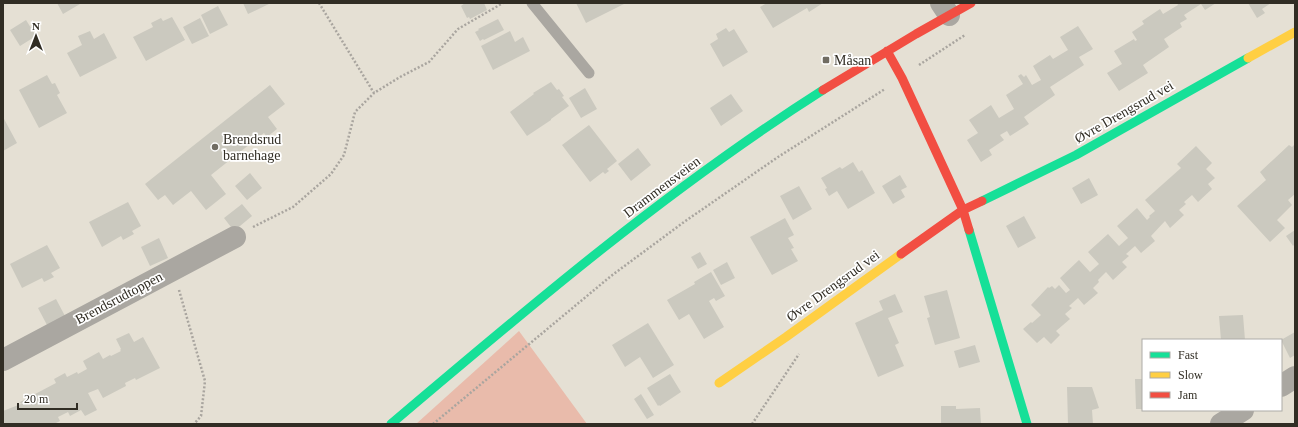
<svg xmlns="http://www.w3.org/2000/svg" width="1298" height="427" font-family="'Times New Roman',serif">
<rect width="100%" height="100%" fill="#e5e0d4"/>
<path fill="#e9bbab" d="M519,331l68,93h-171z"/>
<path fill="#cbc9bf" d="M57,3h22l1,1 -17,10z
M243,3h28l-23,11z
M465,3h19l3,7 -17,9 -1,-2 -2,1 -6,-12z
M576,3h47l1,1 -38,19z
M767,3h56l-14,9 -2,-4 -34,20 -13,-21z
M1177,3h39l-11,7 -4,-6 -17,11 3,4 -7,4 2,4 -18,12 5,8 -26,18 5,8 -29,18 -12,-18 15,-9 -8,-13 20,-12 1,2 2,-1 -5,-8 12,-8 -2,-3 18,-12 3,5 15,-9z
M1248,3h23l-9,6 3,4 -8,5z
M218,6l10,19 -18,9 -9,-19z
M172,17l13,23 -39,21 -13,-24 20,-10 -2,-4 10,-5 2,3z
M200,18l9,18 -17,8 -9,-17z
M498,19l6,11 -20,10 -1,-1 -3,2 -5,-9 4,-2 -1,-1z
M26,20l10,16 -16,10 -10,-16z
M1078,26l15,23 -14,8 5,8 -34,22 5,8 -31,22 5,7 -19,12 -3,-5 -7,4 4,5 -15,10 3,5 -11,7 -14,-22 11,-7 -9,-13 22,-15 8,13 15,-9 -8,-14 17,-11 -5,-8 3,-2 3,3 2,-2 6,10 9,-5 -8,-14 17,-11 3,4 15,-9 -8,-13z
M726,28l3,4 5,-3 14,23 -25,15 -13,-23 8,-5 -2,-5z
M90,31l4,8 10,-6 13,25 -37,19 -13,-24 15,-8 -4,-9z
M510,31l5,11 8,-5 7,14 -37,19 -12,-24z
M47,75l5,9 3,-1 5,10 -3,2 10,18 -28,15 -20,-38z
M551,82l6,8 2,-1 5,7 -2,1 7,9 -18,13v1l-24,16 -17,-24 24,-18 -1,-1z
M270,85l15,19 -17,13 9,12 -10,8 -3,-4 -53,42 15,19 -20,16 -15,-19 -18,14 -8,-10 -7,5 -13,-16z
M585,88l12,21 -16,9 -12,-20z
M731,94l12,17 -22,15 -11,-18z
M3,117l14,26 -14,8z
M589,125l28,36 -10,8 2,2 -4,3 -2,-2 -13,10 -28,-37z
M1295,144v50l-7,6 4,5 -15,15 8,8 -15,14 -33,-36 29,-26 -6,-8 29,-27 3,2z
M1196,146l16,17 -6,6 9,9 -7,6 4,5 -14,13 -6,-7 -8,7 2,2 -7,6 5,5 -14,13 -5,-7 -14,15 4,5 -14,12 -6,-7 -9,8 3,2 -7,6 5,5 -14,13 -7,-8 -8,8 1,2 -6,6 5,5 -14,12 -6,-7 -9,8 3,2 -7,6 5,5 -14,12 4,4 -9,9 -7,-7 -7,6 -14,-14 8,-7 1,1 9,-8 -10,-10 17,-18 1,1 3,-2 3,3 4,-4 7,8 4,-3 -10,-12 19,-18 11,12 9,-8 -11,-12 20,-18 11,12 9,-8 -11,-12 20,-18 10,12 3,-3 -1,-1 6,-5 -10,-11 36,-32 -4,-4z
M638,148l13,17 -20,16 -13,-17z
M853,162l6,10 3,-2 13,23 -27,16 -11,-18 -8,5 -4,-7 2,-1 -6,-10 19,-11 2,2z
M250,173l12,15 -15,12 -12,-14z
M900,175l7,12 -6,3 4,7 -12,7 -11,-18z
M1089,178l9,17 -17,9 -9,-16z
M799,186l13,23 -19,11 -13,-24z
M128,202l13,24 -9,5 2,3 -11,6 -2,-4 -19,11 -13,-25z
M242,204l10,12 -18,15 -10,-13z
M1024,216l12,22 -18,10 -12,-22z
M785,218l9,17 -6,3 6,10 -3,1 7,12 -26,14 -22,-38z
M1295,230v14l-2,2 -7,-10z
M159,238l9,20 -18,8 -9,-19z
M47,245l13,23 -9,5 3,4 -10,5 -2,-4 -20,10 -12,-24z
M700,252l7,12 -9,5 -7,-12z
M727,262l8,16 -14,7 -8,-15z
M711,272l14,24 -9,5 -2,-3 -5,3 15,26 -20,12 -15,-25 -10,6 -12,-20 28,-16 -1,-2z
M947,290l13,48 -25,7 -8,-27 3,-1 -6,-21z
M895,294l8,18 -15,6 11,25 -4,2 9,21 -26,11 -23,-54 28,-13 -4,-9z
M56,299l9,17 -18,9 -9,-17z
M1243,315l2,25h-24l-2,-24z
M648,323l26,42 -21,13 -13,-21 -15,10 -13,-22z
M1295,332v23l-5,3 -9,-18z
M129,333l5,9 9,-5 17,31 -24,12 -1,-2 -10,5 1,3 -23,12 -5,-9 -10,4 9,17 -12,6 -4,-6 -11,6 -2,-4 -10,5 2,4 -6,3h-51v-13l18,-7 -1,-2 36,-19 -2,-4 11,-6 2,4 10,-5 1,2 9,-5 -4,-8 16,-9 4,7 7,-4 1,1 10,-5 -1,-1 1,-1 -5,-10z
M975,345l5,17 -21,6 -5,-17z
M670,374l11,18 -21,14 -1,-1 -1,1 -11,-18z
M1135,379h8v30h-7z
M1067,387h25l7,21 -7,2 1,14h-25z
M641,394l13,21 -7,4 -13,-20z
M941,406h15v3l24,-1 1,16h-40z"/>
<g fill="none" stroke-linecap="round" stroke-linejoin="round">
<path stroke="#a9a59f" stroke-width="2.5" stroke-dasharray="2 2" stroke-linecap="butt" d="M319,3l55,90 26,-16 29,-15 29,-33 45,-26
M919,65l46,-30
M253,227l40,-20 38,-33 13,-19 11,-43 19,-19
M179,290l26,91 -4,35 -7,8
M433,424l178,-148 73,-54 94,-65 107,-68
M752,424l47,-70"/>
<path stroke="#aaa7a1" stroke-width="11" d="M532,3l57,70"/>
<path stroke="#aaa7a1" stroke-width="22" d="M941,3l8,12
M3,360l232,-123
M1281,386l14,-9
M1221,424l22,-14"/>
<path stroke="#16e098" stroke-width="9" d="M982,201l94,-46 172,-97
M969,230l58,194
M391,424c139,-118 278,-236 432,-334"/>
<path stroke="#ffcf43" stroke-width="9" d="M1248,58l47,-26
M719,383l67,-46 115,-83"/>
<path stroke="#f24e42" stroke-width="9" d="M887,51l15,27 61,132 6,20
M823,90l93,-56 55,-31
M901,254l62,-44 19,-9"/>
</g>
<g fill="#706c62" stroke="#fff" stroke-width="1.5">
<rect x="822" y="56" width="8" height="8" rx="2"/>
<circle cx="215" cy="147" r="4"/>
</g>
<g text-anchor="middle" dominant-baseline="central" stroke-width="3.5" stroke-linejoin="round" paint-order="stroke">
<g font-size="14" fill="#312d24" stroke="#fff" text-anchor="start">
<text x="834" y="60">Måsan</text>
<text x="223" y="139">Brendsrud<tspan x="223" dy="16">barnehage</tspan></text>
</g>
<g font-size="14" fill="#312d24" stroke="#fff">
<text transform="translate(1124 112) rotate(-30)">Øvre Drengsrud vei</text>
<text transform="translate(662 187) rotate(-37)">Drammensveien</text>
<text transform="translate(833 286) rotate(-36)">Øvre Drengsrud vei</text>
<text transform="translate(119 298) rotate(-28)">Brendsrudtoppen</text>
</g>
</g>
<rect width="1298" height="427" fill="none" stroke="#312d24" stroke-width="8"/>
<rect x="1142" y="339" width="140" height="72" fill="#ffffff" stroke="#adaba7"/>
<rect x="1150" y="352" width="20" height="6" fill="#16e098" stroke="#adaba7"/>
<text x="1178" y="359" font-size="12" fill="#312d24">Fast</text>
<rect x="1150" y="372" width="20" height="6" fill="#ffcf43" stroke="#adaba7"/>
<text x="1178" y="379" font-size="12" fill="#312d24">Slow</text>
<rect x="1150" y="392" width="20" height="6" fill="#f24e42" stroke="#adaba7"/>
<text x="1178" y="399" font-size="12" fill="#312d24">Jam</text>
<g transform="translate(36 36)" stroke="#ffffff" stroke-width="3" paint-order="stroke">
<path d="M0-3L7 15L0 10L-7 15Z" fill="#312d24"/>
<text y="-6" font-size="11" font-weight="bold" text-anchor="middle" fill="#312d24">N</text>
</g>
<path d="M18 403v6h59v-6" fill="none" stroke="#312d24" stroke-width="2"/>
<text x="24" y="403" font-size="12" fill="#312d24" stroke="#ffffff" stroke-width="3" paint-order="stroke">20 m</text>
</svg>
